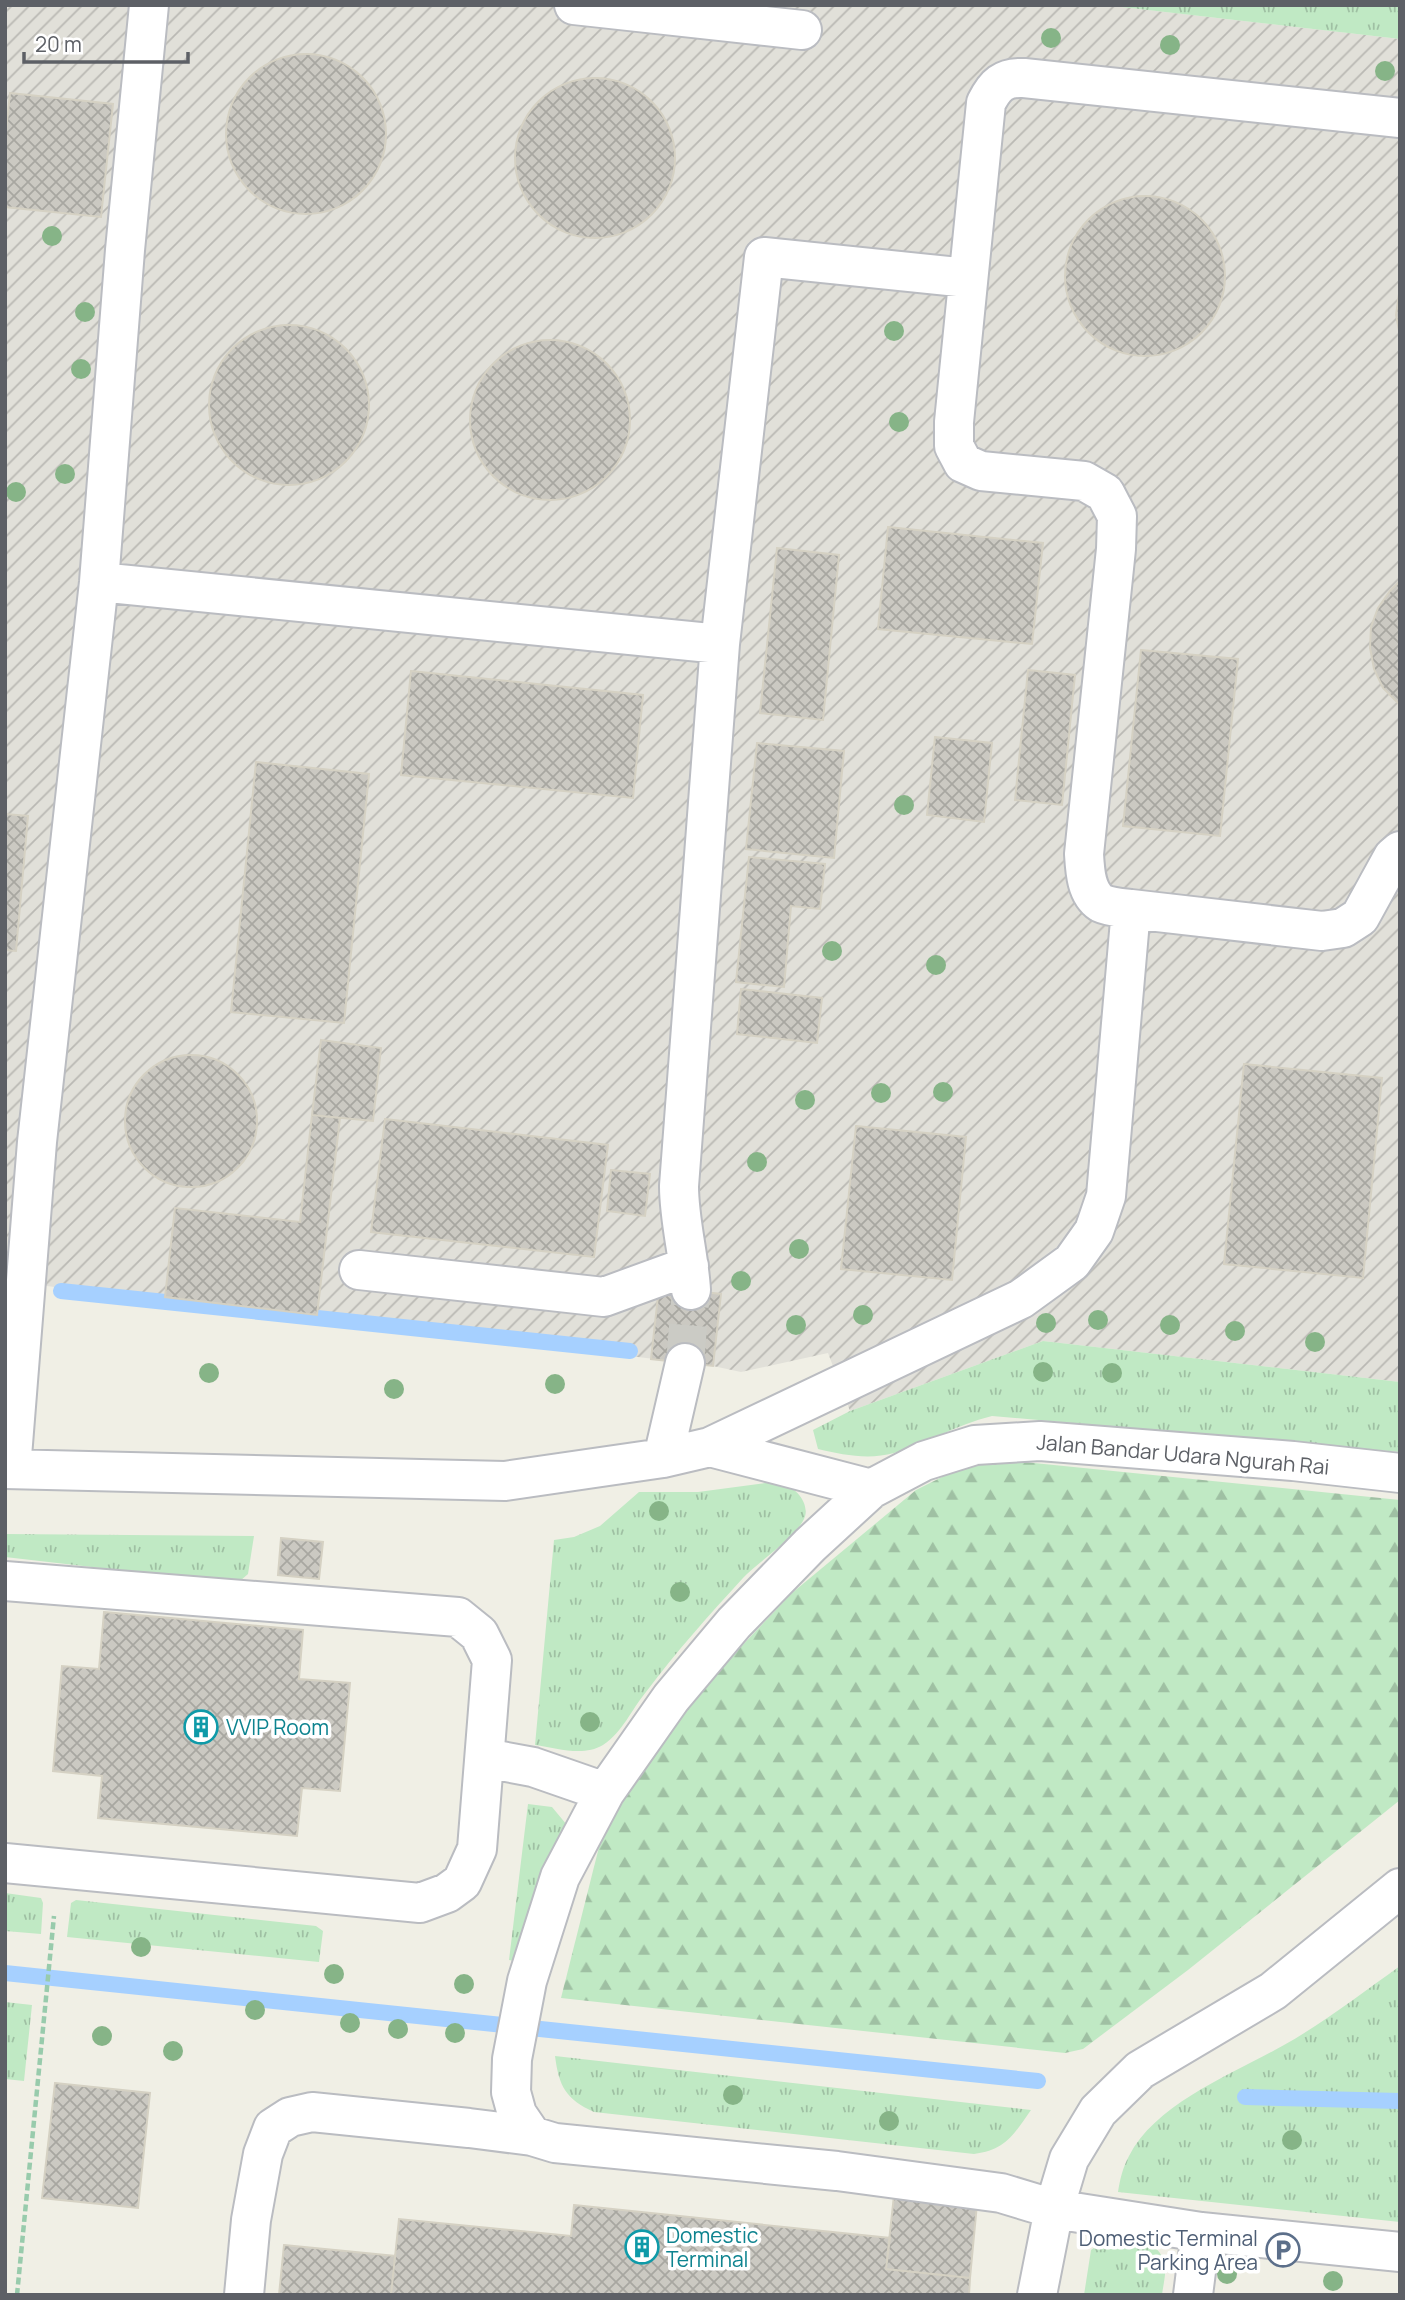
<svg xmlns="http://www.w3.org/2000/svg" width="1405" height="2300" font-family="Manrope,sans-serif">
<defs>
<pattern id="industrial-furrows" width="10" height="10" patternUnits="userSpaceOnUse" patternTransform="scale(1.75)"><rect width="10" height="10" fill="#e1e0d9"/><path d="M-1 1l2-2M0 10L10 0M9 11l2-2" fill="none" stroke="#bab9b4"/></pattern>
<pattern id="grass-tufts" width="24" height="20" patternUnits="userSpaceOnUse" patternTransform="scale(1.75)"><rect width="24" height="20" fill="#c0e9c4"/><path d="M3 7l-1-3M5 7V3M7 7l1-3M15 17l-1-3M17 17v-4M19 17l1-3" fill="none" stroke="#9fc0a3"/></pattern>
<pattern id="forest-firs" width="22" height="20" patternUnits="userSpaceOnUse" patternTransform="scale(1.75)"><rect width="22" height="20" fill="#c0e9c4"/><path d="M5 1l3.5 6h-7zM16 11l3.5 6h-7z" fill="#9fc0a3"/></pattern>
<pattern id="building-cross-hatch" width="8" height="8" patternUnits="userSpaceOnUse" patternTransform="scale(1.75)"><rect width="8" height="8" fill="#cbc9c2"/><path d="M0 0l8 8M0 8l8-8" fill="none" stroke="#a8a7a1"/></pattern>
</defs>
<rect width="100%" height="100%" fill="#f0efe5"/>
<path fill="url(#industrial-furrows)" d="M5,5h1099l296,34v1343l-357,-41 -193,70 -22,-58 -87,19 -28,-6 -708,-85z"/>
<path fill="url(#grass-tufts)" d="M1104,5h296v34z
M1043,1341l357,41v70l-408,-36c-37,9 -64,27 -98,37 -25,7 -51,2 -76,-4l-5,-19 37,-19z
M765,1483c5,0 11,-1 16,0 14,3 30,21 23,36 -9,19 -46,43 -61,59 -34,37 -67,74 -97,114 -15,18 -23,40 -43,53 -20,12 -46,3 -68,0l19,-205 20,-3 26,-11 39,-34h59z
M5,1534l249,2 -6,38 -8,7 -9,2 -226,-26z
M528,1804l24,3 15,18 -47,137 -11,-2z
M5,1893l36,5 2,5 -2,31 -36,-3z
M76,1900l240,26 7,5 -4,31 -252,-25 4,-34z
M1400,1966v256l-282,-30c2,-13 5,-25 11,-36 27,-53 106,-83 155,-111 41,-23 78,-52 116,-79z
M5,2002l27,3 -8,76 -19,-2z
M555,2056l476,54c-17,24 -25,40 -57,44l-380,-42c-28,-13 -35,-25 -39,-56z
M1118,2235c19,3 45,8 47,32 1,8 -2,19 -3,28h-78l7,-45 17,-12z"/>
<path fill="url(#forest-firs)" d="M1024,1462l376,38v300l-212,170 -105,79 -18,4 -504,-55 38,-151 25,-57 94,-119 74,-78 124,-103 34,-17 35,-10z"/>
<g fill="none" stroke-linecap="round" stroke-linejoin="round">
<path stroke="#a6d0ff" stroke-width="16" d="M61,1291l569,60
M5,1973l1033,108
M1245,2097l155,4"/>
</g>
<path fill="url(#building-cross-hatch)" stroke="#d5d1c3" stroke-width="2" d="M226 134a80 80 0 1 1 160 0a80 80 0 1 1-160 0Z
M515 158a80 80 0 1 1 160 0a80 80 0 1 1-160 0Z
M10,93l103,11 -12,113 -96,-10v-66z
M1065 276a80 80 0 1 1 160 0a80 80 0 1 1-160 0Z
M1400,287v49l-4,-21z
M209 405a80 80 0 1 1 160 0a80 80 0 1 1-160 0Z
M470 420a80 80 0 1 1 160 0a80 80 0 1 1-160 0Z
M888,527l155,16 -11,101 -154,-15z
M777,548l62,7 -16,165 -63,-7z
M1400,581v124l-17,-17 -9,-19 -4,-21 1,-21 7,-19 12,-17z
M1141,650l97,9 -18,177 -97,-10z
M1028,670l47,5 -13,130 -47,-5z
M411,671l232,24 -10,103 -232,-23z
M935,737l57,6 -8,79 -57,-7z
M757,743l87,8 -10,107 -88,-9z
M256,762l113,12 -25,249 -113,-11z
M5,814l23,2 -12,135 -11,-1z
M749,857l76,7 -5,45 -29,-3 -7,81 -48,-5z
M741,989l81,9 -5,45 -80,-9z
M321,1040l60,8 -8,73 -61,-6z
M125 1121a66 66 0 1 1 132 0a66 66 0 1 1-132 0Z
M1244,1064l138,14 -19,200 -139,-14z
M312,1115l28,3 -23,197 -152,-18 10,-89 125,14z
M385,1119l223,26 -14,112 -223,-25z
M856,1126l110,11 -14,143 -111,-11z
M611,1170l39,4 -5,42 -38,-5z
M659,1287l62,7 -8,72 -62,-7z
M281,1538l42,4 -4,37 -41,-4z
M104,1612l199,18 -4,49 51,4 -10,108 -38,-3 -5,48 -199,-18 4,-42 -49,-5 9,-105 37,3z
M55,2083l95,10 -12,115 -96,-10z
M894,2195l83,9 -7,74 -84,-9z
M574,2205l316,33 -4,31 84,9 -1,17h-578l8,-76 172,17z
M284,2245l111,11 -4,39h-112z"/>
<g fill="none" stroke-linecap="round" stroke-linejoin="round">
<path stroke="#cbcbc5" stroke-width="38" stroke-dasharray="38 19" stroke-linecap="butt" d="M685,1363l6,-73"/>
<defs>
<path id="minor" d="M574,5l228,25
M99,582l621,62
M1131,909c-9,-1 -22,-2 -30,-6 -15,-10 -16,-32 -17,-49l32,-305 1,-33 -12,-23 -21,-12 -103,-10 -18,-8 -9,-17v-24l32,-319c9,-18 17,-26 38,-25l376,40
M359,1270l245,27 85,-31
M691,1290c-2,-35 -12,-69 -12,-104l41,-542 44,-387 204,21
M710,1447l161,42
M663,1458l22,-95
M5,1469l500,12 158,-23 47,-11 311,-148 51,-37 22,-31 12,-35 25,-287 191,22 21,-3 17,-11 33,-60 7,-6
M11,1469l26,-327 62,-560 26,-332 24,-245
M5,1581l453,36 21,17 13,26 -15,189 -15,33 -15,11 -27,10 -415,-40
M485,1758l48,9 72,25
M532,2136l-15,-22 -6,-22 1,-33 15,-78 33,-104 45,-85 66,-94 63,-75 76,-78 61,-56 53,-28 51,-16 65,-4 253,20 107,12
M244,2295l7,-75 12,-66 10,-26 17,-11 22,-5 157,16 63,8 23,7 282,28 164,22 53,16 147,23 199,20
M1037,2295l17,-86 15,-50 29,-48 42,-41 133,-79 127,-103
M1193,2295l8,-63"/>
</defs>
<use href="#minor" stroke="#babcc1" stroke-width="42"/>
<path stroke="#98cbac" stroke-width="4.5" stroke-dasharray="7 3.5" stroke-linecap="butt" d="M17,2295l37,-379"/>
<use href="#minor" stroke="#fff" stroke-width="38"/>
</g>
<g fill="#86b487">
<circle cx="1051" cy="38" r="10"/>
<circle cx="1170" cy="45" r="10"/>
<circle cx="1385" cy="71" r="10"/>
<circle cx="52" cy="236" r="10"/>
<circle cx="85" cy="312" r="10"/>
<circle cx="894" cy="331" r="10"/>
<circle cx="81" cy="369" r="10"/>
<circle cx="899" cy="422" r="10"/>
<circle cx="65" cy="474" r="10"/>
<circle cx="16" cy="492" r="10"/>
<circle cx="904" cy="805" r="10"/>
<circle cx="832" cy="951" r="10"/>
<circle cx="936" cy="965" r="10"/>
<circle cx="943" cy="1092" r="10"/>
<circle cx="881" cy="1093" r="10"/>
<circle cx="805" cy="1100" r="10"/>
<circle cx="757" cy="1162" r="10"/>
<circle cx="799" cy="1249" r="10"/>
<circle cx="741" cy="1281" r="10"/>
<circle cx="863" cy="1315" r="10"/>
<circle cx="1098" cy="1320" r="10"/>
<circle cx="1046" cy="1323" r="10"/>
<circle cx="796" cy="1325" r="10"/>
<circle cx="1170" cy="1325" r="10"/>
<circle cx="1235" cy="1331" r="10"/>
<circle cx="1315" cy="1342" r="10"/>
<circle cx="1043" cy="1372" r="10"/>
<circle cx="209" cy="1373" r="10"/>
<circle cx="1112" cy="1373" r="10"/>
<circle cx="555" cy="1384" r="10"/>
<circle cx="394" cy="1389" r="10"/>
<circle cx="659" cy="1511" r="10"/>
<circle cx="680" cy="1592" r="10"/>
<circle cx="590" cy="1722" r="10"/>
<circle cx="141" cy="1947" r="10"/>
<circle cx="334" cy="1974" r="10"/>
<circle cx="464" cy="1984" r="10"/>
<circle cx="255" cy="2010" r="10"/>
<circle cx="350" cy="2023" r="10"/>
<circle cx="398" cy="2029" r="10"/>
<circle cx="455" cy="2033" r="10"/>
<circle cx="102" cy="2036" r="10"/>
<circle cx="173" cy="2051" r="10"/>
<circle cx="733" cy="2095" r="10"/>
<circle cx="889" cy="2121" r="10"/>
<circle cx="1292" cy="2140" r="10"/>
<circle cx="1227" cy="2274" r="10"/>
<circle cx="1333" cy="2281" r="10"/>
</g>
<defs>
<symbol id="building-ring" viewBox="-11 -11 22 22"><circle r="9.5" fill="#fff" stroke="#0f9aa8" stroke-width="1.5"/><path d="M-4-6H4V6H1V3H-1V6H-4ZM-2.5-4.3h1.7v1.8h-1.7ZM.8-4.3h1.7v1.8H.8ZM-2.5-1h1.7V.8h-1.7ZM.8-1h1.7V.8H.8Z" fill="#0f9aa8"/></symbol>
<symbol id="parking-ring" viewBox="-11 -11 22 22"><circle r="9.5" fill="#fff" stroke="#5c6f8a" stroke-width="1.5"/><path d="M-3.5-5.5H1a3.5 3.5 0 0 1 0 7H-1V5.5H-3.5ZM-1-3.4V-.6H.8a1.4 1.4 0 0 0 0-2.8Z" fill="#5c6f8a"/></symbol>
</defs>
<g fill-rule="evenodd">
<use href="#building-ring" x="182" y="1708" width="38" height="38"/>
<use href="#building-ring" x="623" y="2228" width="38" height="38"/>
<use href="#parking-ring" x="1264" y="2231" width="38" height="38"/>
</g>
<g text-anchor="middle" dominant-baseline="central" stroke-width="7" stroke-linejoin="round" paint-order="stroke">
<g font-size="21" fill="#5d6066" stroke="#fff">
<text transform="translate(1183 1454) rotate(5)">Jalan Bandar Udara Ngurah Rai</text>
</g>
<g font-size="21" fill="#0d838f" stroke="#fff" text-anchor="start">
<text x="226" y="1727">VVIP Room</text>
<text x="666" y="2235">Domestic<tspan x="666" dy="24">Terminal</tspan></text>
</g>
<g font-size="21" fill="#4e5e75" stroke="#fff" text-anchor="end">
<text x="1258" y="2238">Domestic Terminal<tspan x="1258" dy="24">Parking Area</tspan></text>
</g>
</g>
<rect width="1405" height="2300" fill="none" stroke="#5d6066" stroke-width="14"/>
<path d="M24 52v10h164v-10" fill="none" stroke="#5d6066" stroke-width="3.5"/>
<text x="35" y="52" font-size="21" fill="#5d6066" stroke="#ffffff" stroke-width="5" paint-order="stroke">20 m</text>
</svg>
